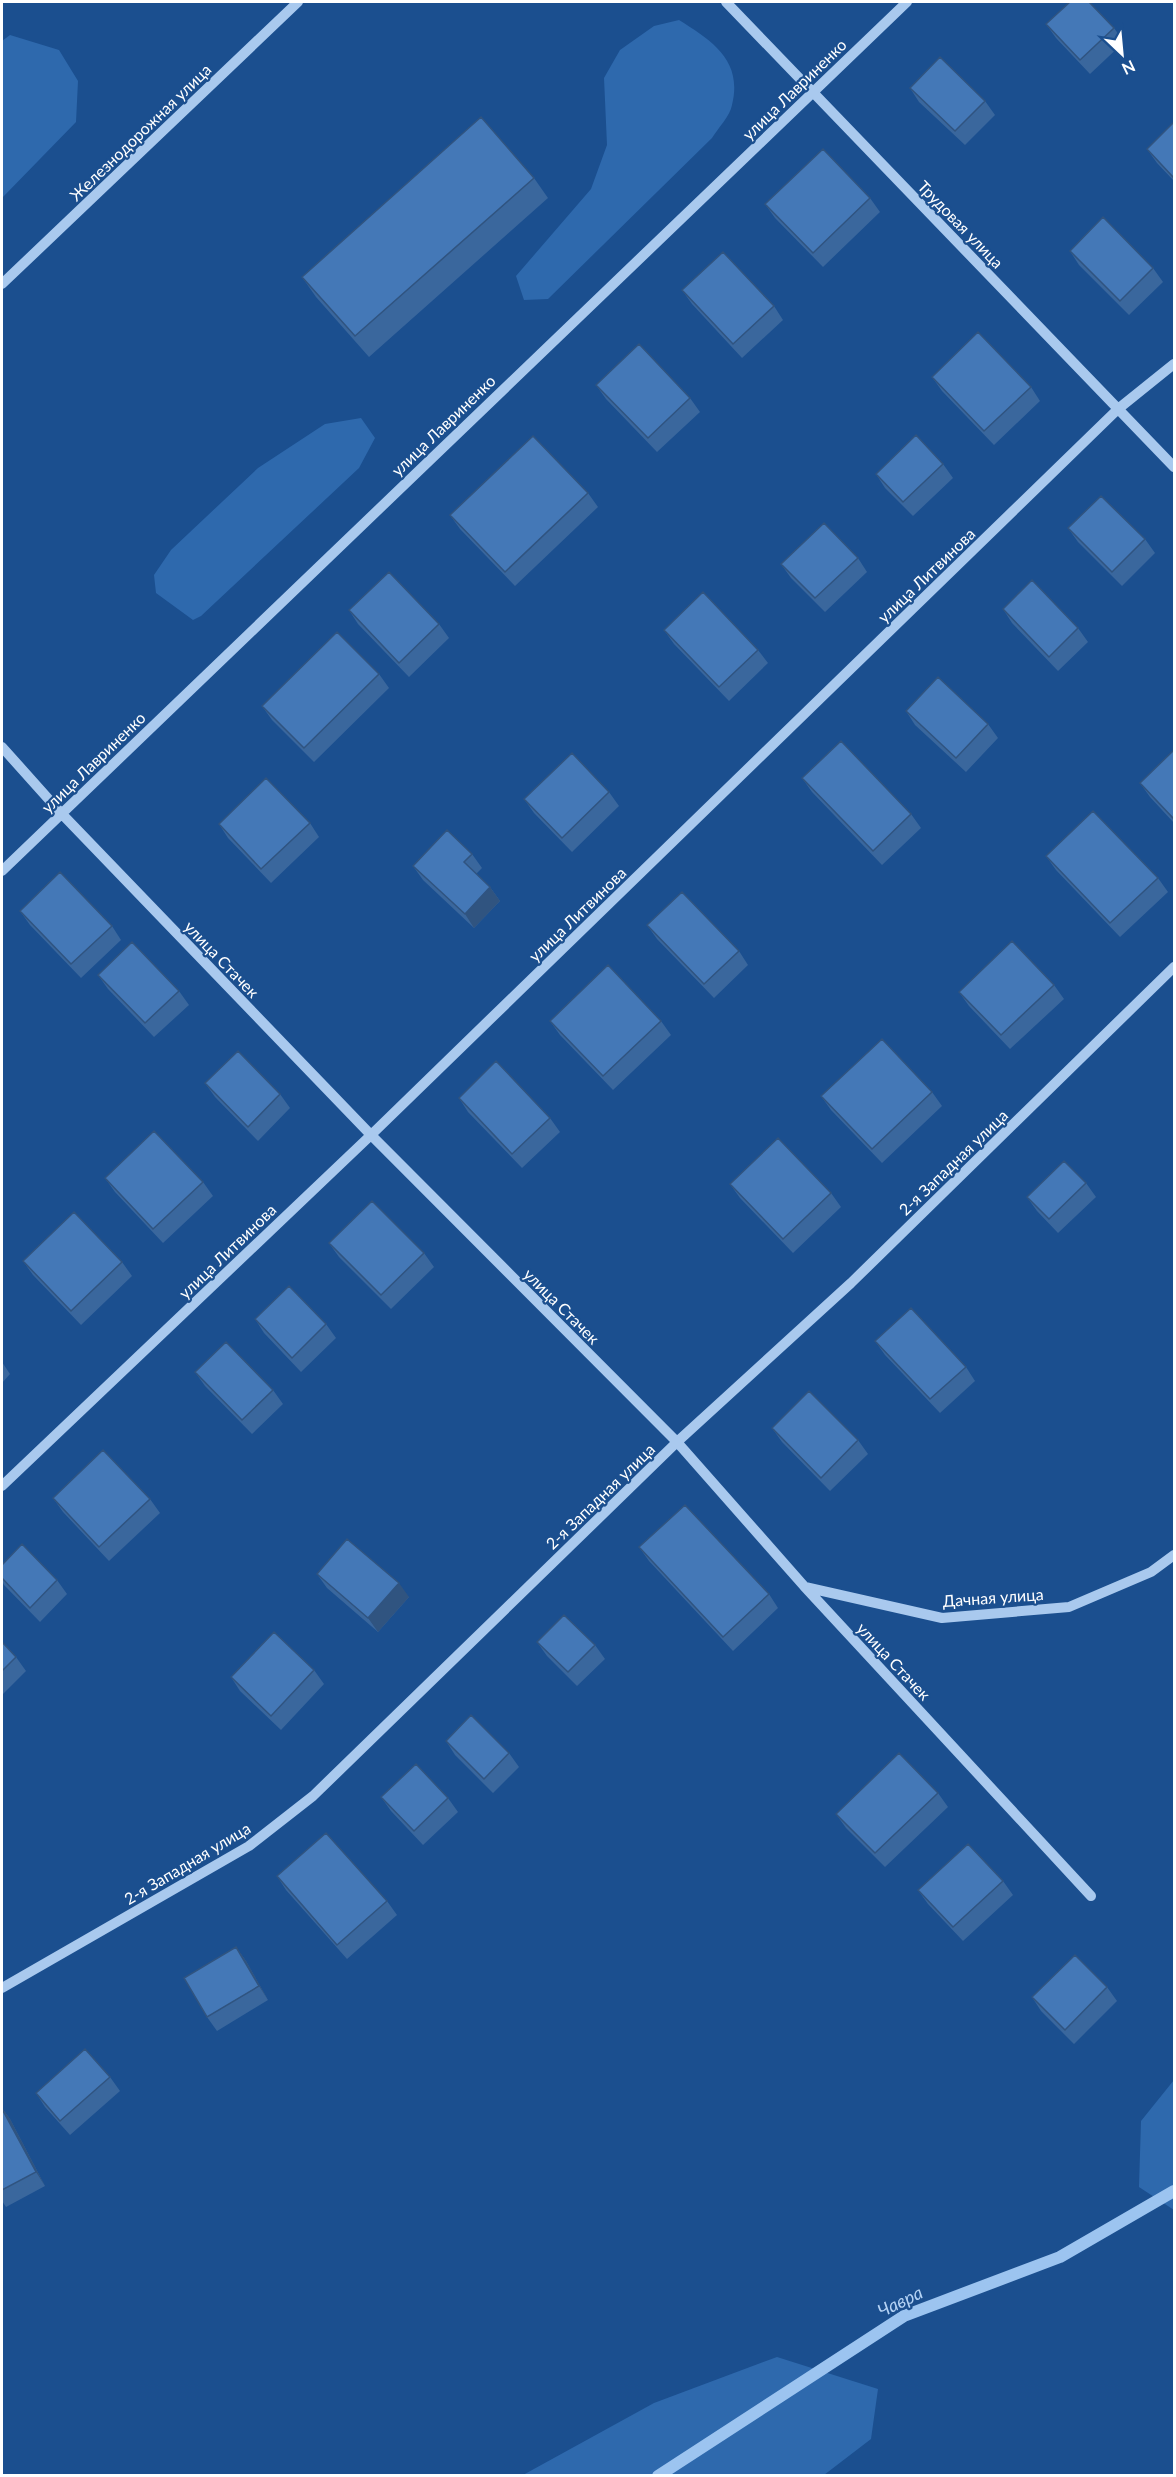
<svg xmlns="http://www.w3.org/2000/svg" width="1176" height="2477" font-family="Lato,sans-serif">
<rect width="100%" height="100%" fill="#1b4f8f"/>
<path fill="#2e69ad" d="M679,20c33,21 64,40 53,85 -2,11 -14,23 -20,33l-164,161 -24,1 -8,-24 75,-87 16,-44 -3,-67 16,-28 34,-24z
M10,35l49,15 19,31 -2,41 -74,76v-157z
M361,418l14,20 -16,30 -158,148 -8,4 -37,-27 -2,-18 17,-25 87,-82 67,-44z
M1174,2080v130l-35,-23 2,-66z
M777,2357l101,32 -7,50 -47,36h-301l131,-72z"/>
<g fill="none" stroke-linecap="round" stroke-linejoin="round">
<path stroke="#9cc4f0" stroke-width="12" d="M658,2476l246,-160 156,-59 114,-66"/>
<path stroke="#a9c9ee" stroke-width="10" d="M726,2l448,465
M2,284l296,-282
M2,747l59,66 310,322 306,307 127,144 287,310
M2,871l905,-869
M2,1486l369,-351 747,-726 56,-45
M805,1587l137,31 127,-11 82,-35 23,-17
M2,1988l247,-142 64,-50 364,-354 174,-159 323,-316"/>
</g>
<path fill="#3a679d" d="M1046,24l68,4 10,14 -34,32 -34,-36z
M910,88l75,13 10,14 -30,30 -46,-43z
M1174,122v59l-17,-18 -10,-14z
M534,178l14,20 -179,159 -53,-60 -14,-20z
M870,198l10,14 -57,55 -48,-49 -10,-14z
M1070,251l83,17 10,14 -34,33 -50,-50z
M682,290l92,16 9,14 -41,38 -50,-54z
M932,377l99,10 9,14 -46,44 -52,-54z
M596,385l94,13 10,14 -43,40 -51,-53z
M943,464l10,14 -40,38 -28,-28 -9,-14z
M588,493l10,14 -83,79 -55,-57 -10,-14z
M1068,528l77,11 10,14 -33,33 -44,-44z
M858,558l9,14 -42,40 -34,-34 -10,-14z
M1003,609l75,19 10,14 -30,29 -46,-48z
M349,610l90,14 10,14 -40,39 -51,-53z
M664,630l94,20 10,13 -39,38 -55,-57z
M379,674l10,14 -75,74 -42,-42 -10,-14z
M906,711l82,13 10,14 -32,34 -51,-47z
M1174,750v73l-24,-26 -10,-14z
M802,778l109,36 10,14 -39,37 -70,-73z
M609,792l10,14 -47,46 -38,-39 -10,-14z
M310,823l9,14 -48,46 -43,-45 -9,-14z
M472,854l10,14 -6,6 14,13 10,14 -26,27 -51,-48 -10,-14z
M1046,856l112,22 10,14 -48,45 -64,-67z
M20,911l92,15 9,14 -40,38 -51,-53z
M647,925l92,26 9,14 -34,33 -57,-59z
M98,975l81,16 10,14 -35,32 -46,-48z
M1054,985l10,14 -54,50 -41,-43 -10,-14z
M550,1021h111l10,14 -58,55 -53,-55z
M205,1083l75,11 10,14 -32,33 -43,-44z
M932,1092l10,14 -60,57 -51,-53 -10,-14z
M459,1098l91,20 10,14 -38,36 -54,-56z
M105,1178l98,4 10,14 -50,47 -48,-51z
M1086,1183l10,14 -38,36 -21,-22 -10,-14z
M730,1184l101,9 10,14 -48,46 -53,-55z
M329,1243l95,10 10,14 -43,42 -52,-52z
M23,1261l99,1 10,14 -51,49 -48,-50z
M255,1319l71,5 10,14 -35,34 -37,-39z
M875,1341l91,26 9,14 -35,32 -55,-58z
M2,1362l8,12 -8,9z
M195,1372l78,18 10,14 -31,30 -47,-48z
M772,1428l86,12 10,14 -38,37 -48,-49z
M53,1498l97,1 10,14 -51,48 -46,-49z
M639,1547l130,47 9,14 -45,43 -84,-90z
M2,1565l55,15 10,14 -27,28 -36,-37 -2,-4z
M317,1574l92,23 -31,35 -51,-44z
M2,1642l14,15 10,14 -24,24z
M537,1642l58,3 10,14 -28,27 -30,-30z
M314,1670l10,14 -43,46 -41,-39 -9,-14z
M446,1741l63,12 10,14 -26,26 -38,-38z
M938,1793l10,14 -63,60 -39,-39 -10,-14z
M381,1797l67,1 10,14 -35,33 -32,-34z
M277,1876l110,25 10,14 -50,44 -61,-69z
M1003,1881l10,14 -50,46 -35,-37 -10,-14z
M236,1947l10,14 22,39 -51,31 -10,-14z
M1107,1987l10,14 -43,43 -33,-33 -9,-14z
M110,2077l10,14 -50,44 -25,-28 -9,-14z
M2,2108l8,11 35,67 -39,21 -4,-6z"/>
<path fill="#305480" d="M490,887l10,14 -26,27 -9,-14z
M399,1583l10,14 -31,35 -10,-14z
M236,1947l10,14 22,39 -9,-14z
M2,2108l8,11 35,67 -9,-14z"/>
<path fill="#4478b7" stroke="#305480" stroke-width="1.5" d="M1070,2h19l25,26 -34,32 -34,-36z
M940,57l45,44 -30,30 -45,-43z
M481,117l53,61 -179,158 -53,-59z
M1174,122v56l-27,-29z
M823,149l47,49 -57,55 -48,-49z
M1103,217l50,51 -33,33 -50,-50z
M723,252l51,54 -41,38 -51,-54z
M978,332l53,55 -47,44 -52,-54z
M639,344l51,54 -42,40 -52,-53z
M916,435l27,29 -40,38 -27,-28z
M533,436l55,57 -83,79 -55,-57z
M1101,496l44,43 -33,33 -44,-44z
M824,523l34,35 -43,40 -34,-34z
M389,572l50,52 -40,39 -50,-53z
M1032,580l46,48 -29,29 -46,-48z
M703,592l55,58 -39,37 -55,-57z
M337,632l42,42 -75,74 -42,-42z
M938,677l50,47 -32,34 -50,-47z
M841,741l70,73 -38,37 -71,-73z
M1174,750v69l-34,-36z
M572,753l37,39 -47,46 -38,-39z
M266,778l44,45 -49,46 -42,-45z
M1093,811l65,67 -48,45 -64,-67z
M447,830l25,24 -8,8 26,25 -25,27 -52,-48z
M60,872l52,54 -41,38 -51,-53z
M682,892l57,59 -35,33 -57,-59z
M1012,941l42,44 -53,50 -42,-43z
M132,942l47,49 -34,32 -47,-48z
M608,965l53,56 -58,55 -53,-55z
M882,1039l50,53 -60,57 -51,-53z
M238,1051l42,43 -32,33 -43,-44z
M496,1061l54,57 -38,36 -53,-56z
M154,1131l49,51 -50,47 -48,-51z
M778,1138l53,55 -48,46 -53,-55z
M1064,1161l22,22 -37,36 -22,-22z
M372,1201l52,52 -43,42 -52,-52z
M74,1212l48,50 -51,49 -48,-50z
M289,1286l37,38 -34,34 -37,-39z
M911,1308l55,59 -36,32 -55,-58z
M226,1342l47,48 -31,30 -47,-48z
M809,1391l49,49 -37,38 -49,-50z
M103,1450l47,49 -51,48 -46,-49z
M685,1505l84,89 -46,43 -84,-90z
M347,1539l52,44 -31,35 -51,-44z
M22,1544l35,36 -27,28 -28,-30v-13z
M564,1615l31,30 -27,27 -31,-30z
M274,1632l40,38 -43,46 -40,-39z
M2,1642l14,15 -14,14z
M471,1715l38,38 -25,26 -38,-38z
M899,1753l39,40 -63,60 -39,-39z
M416,1764l32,34 -34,33 -33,-34z
M326,1833l61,68 -50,44 -60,-69z
M968,1844l35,37 -50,46 -35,-37z
M236,1947l23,39 -52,31 -23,-39z
M1075,1955l32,32 -42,43 -33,-33z
M85,2049l25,28 -50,44 -24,-28z
M2,2109l34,63 -34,18z"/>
<g text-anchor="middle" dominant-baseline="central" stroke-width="4.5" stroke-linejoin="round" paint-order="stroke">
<g font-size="16" fill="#fff" stroke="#1b4f8f">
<text transform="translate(794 89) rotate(-44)">улица Лавриненко</text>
<text transform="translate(140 132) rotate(-44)">Железнодорожная улица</text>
<text transform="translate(961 224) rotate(46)">Трудовая улица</text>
<text transform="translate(443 425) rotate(-44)">улица Лавриненко</text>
<text transform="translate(926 575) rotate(-44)">улица Литвинова</text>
<text transform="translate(93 762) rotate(-44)">улица Лавриненко</text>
<text transform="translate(577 914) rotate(-44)">улица Литвинова</text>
<text transform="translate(222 959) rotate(46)">улица Стачек</text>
<text transform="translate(953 1162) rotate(-44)">2-я Западная улица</text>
<text transform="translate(227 1251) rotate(-44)">улица Литвинова</text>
<text transform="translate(562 1306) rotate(45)">улица Стачек</text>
<text transform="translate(600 1496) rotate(-44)">2-я Западная улица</text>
<text transform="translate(993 1597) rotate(-4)">Дачная улица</text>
<text transform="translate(894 1661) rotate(47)">улица Стачек</text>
<text transform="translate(187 1863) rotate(-31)">2-я Западная улица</text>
</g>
<g font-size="18" font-style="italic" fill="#b5d3f5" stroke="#1b4f8f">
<text transform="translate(900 2301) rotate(-26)">Чавра</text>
</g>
</g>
<rect width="1176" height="2477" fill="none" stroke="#ffffff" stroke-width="6"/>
<g transform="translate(1122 54) rotate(154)" stroke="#1b4f8f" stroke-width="4.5" paint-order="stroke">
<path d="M0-4.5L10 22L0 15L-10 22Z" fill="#ffffff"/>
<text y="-9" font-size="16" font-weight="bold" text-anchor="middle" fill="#ffffff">N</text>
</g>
</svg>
